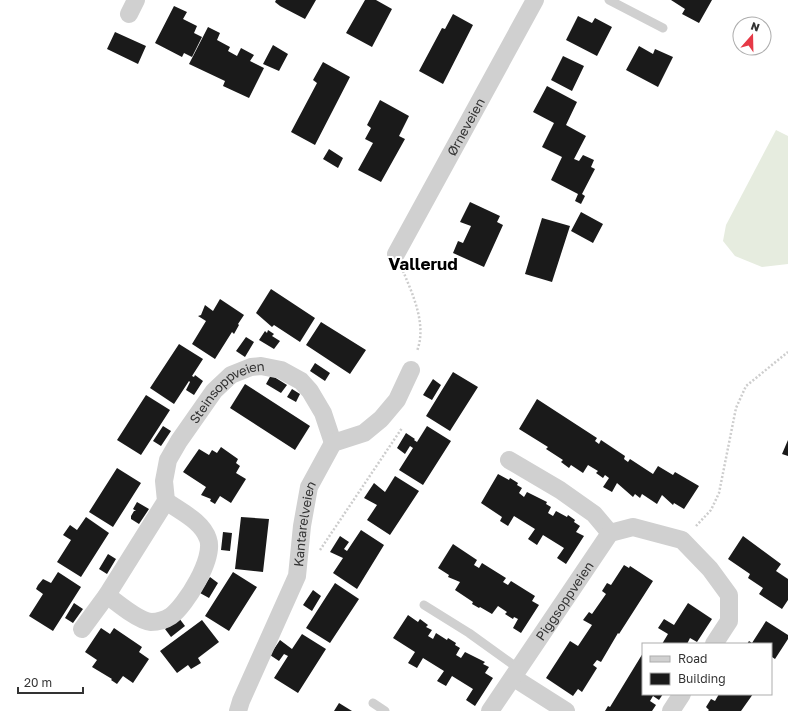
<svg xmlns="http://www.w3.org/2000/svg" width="788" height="711" font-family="'Golos Text',sans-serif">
<rect width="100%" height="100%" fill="#fff"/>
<path fill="#e6ecdf" d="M776,130l12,6v128l-26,3 -27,-11 -12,-15 3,-16z"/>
<path fill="#1a1a1a" d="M276,0h40l-11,19 -25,-13 -5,-4z
M365,0h11l16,9 -20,38 -26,-14z
M671,0h41l-13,23 -17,-9 3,-5z
M174,6l13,6 -4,7 14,7 -3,7 8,4 -10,20 -8,-4 -2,4 -27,-14z
M453,14l20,11 -30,59 -24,-13 23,-43 3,1z
M578,16l14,7 3,-5 17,9 -15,29 -31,-16z
M208,27l12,6 -3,7 13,7 -2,4 9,5 4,-8 13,7 -4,6 14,7 -15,30 -26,-12 2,-5 -36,-17z
M115,32l31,14 -8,18 -31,-15z
M273,45l15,9 -9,17 -16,-7z
M639,46l14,8 2,-5 18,8 -15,30 -32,-17z
M563,56l21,10 -12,25 -21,-11z
M323,62l27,15 -35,68 -24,-13 26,-49 -4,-3z
M547,86l30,16 -11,23 20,11 -12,23 5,2 4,-6 11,5 -3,7 4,2 -13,25 3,2 -4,8 -6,-3 3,-7 -27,-14 11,-23 -20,-10 12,-24 -21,-11z
M380,100l29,16 -10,20 6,3 -24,43 -23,-12 15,-27 -8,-4 6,-11 -4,-3z
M329,149l14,9 -5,10 -15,-9z
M470,202l30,14 -3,6 6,3 -19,42 -31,-14 5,-12 5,2 8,-17 -11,-4z
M581,212l22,12 -10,19 -22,-12z
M542,218l28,8 -18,56 -27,-8z
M271,289l44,29 -15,24 -26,-17 -2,2 -16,-14z
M220,299l24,16 -6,9 1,1 -5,9 -2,-2 -17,27 -23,-15 14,-23 -8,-5 3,-1 4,-10 8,6z
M321,322l45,28 -16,24 -44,-29z
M268,330l6,4 -2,2 8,5 -6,8 -15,-9 6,-9 2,2z
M246,337l8,5 -9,15 -9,-6z
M179,344l24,15 -11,17 2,1 1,-2 8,6 -9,14 -8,-5 4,-8 -1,-1 -15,23 -24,-16z
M315,363l15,10 -5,8 -15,-10z
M453,372l25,15 -28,44 -24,-15z
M271,375l16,10 -6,8 -15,-9z
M433,379l8,6 -9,15 -9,-5z
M245,384l65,42 -15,24 -65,-42z
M292,389l8,5 -4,8 -9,-5z
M146,395l24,15 -29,45 -24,-15z
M537,399l60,39 -2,3 4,3 2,-4 24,16 -1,3 4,3 2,-3 23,15 5,-8 15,9 2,-3 24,14 -15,23 -10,-6 -1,2 -11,-10 -5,9 -15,-10 -2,4 -5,-4 -2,3 -16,-14 -5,9 -9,-5 6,-9 -4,-3 -2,3 -7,-5 2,-2 -10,-6 -5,8 -12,-8 -2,3 -8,-6 2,-2 -17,-11 2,-2 -29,-18z
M163,426l8,5 -10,15 -8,-5z
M427,426l24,15 -28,44 -24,-15 14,-22 -3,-2 -5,8 -8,-6 9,-15 9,6 -1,1 3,2z
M788,440v16l-6,-2z
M221,447l17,12 -2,4 4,3 -4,7 10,6 -15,24 -11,-7 -5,8 -5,-3 1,-2 -10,-4 5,-8 -23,-15 16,-23 10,6 3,-5 5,3z
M117,468l24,15 -28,44 -24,-15z
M498,474l11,6 1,-2 8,5 -1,2 5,3 -3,5 5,4 3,-5 20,10 -1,2 5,3 -3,6 5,3 3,-5 11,6 1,-2 7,5 -1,2 6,4 -4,6 8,4 -18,28 -9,-6 7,-10 -21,-13 -6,10 -9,-6 7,-10 -21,-13 -6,10 -8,-5 2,-4 -21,-14z
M395,476l24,15 -29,44 -23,-15 10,-15 -13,-7 10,-15 11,9z
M137,502l12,7 -10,15 -8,-5v-3l3,-5h2l-3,-2z
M86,517l23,16 -28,44 -24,-15 14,-22 -8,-5 7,-10 7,5z
M241,517l28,2 -6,53 -28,-3z
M361,530l23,15 -27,44 -24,-16 10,-15 -13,-6 10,-16 9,6 -5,7 3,2z
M223,532l9,1 -2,18 -9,-1z
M743,536l38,28 -5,7 12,8v21l-6,9 -23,-15 4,-6 -15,-10 2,-4 -22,-15z
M453,544l24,16 -3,5 5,3 3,-5 24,15 -3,4 5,3 3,-4 24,15 -3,5 7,4 -18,28 -8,-5 5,-9 -4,-2 -1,2 -8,-5 2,-2 -9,-6 -6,8 -12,-7 -1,1 -7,-4 1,-2 -18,-12 5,-8 -12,-5 1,-2 -11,-7z
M108,554l8,5 -9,15 -8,-5z
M624,565l5,3 1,-2 23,15 -34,53 -1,-1 -17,29 -4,-2 -4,5 4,3 -15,24 -4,-3 -5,7 -27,-18 24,-37 8,5 14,-21 -9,-5 6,-8 3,2 14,-20 -4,-3 5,-8 4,2z
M58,572l23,15 -28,44 -24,-15 14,-22 -7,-5 2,-4 5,-6 8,4z
M233,572l24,15 -28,44 -24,-15z
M210,577l8,6 -9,15 -9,-5z
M335,583l24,16 -29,44 -24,-15z
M313,590l8,6 -9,15 -9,-6z
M74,603l9,6 -10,14 -8,-5z
M688,603l24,16 -15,23 -7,-4 -3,6h-25l6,-10 -10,-6 6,-9 10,6z
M408,615l10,7 2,-3 8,6 -2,2 6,3 -4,6 5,3 3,-6 11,7 1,-2 8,5 -1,2 5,3 -4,7 5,3 4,-6 20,10 -2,2 6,3 -4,6 8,5 -18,28 -9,-6 7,-11 -21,-13 -6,10 -9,-5 7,-10 -21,-13 -6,10 -9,-5 7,-11 -22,-14z
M179,618l6,8 -14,11 -6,-8z
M202,620l17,22 -21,16 3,5 -10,6 -3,-4 -11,8 -17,-22z
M766,621l22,14v4l-13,20 -3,-2 -1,3v-16h-24l2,-3 3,2z
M101,628l9,6 4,-6 28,19 -3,5 10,7 -16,24 -10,-7 -6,8 -6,-4 1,-1 -20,-12 5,-7 -12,-8z
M302,634l24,15 -28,44 -24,-15 14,-22 -4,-2 -5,7 -9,-6 10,-15 12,9z
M643,653v41h20l-4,6 -6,-4 -3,5 6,4 -4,6h-47l3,-5 2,1z
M719,694h34l-12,17h-33l1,-1 -3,-3 5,-8 4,2z
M339,703l13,8h-18z"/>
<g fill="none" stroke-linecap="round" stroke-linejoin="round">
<path stroke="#cdcdcd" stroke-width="2.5" stroke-dasharray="2 2" stroke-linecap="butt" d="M403,271c10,24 24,54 14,80
M696,526l15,-16 8,-17 17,-85 10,-22 42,-34
M320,550l82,-122"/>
<path stroke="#d0d0d0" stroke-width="9" d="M609,0l54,28
M424,605l45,28 50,36
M373,703l12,8"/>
<g stroke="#d0d0d0" stroke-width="18">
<path d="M129,14l7,-14"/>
<path id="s1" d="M396,254l139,-254"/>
<path d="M509,460l51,30 34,24 16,19"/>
<path d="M107,595c10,8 32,26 44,27 7,0 14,-2 20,-6 15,-11 44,-58 37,-77 -6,-18 -27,-27 -42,-38"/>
<path id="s2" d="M82,629l25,-34 59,-94 -2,-20 4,-21 11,-19 35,-50 17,-16 20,-8 10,-1 20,4 20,11 9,10 13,22 10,30"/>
<path d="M514,678l52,33"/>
<path id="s3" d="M238,711l3,-10 56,-125 5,-50 7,-39 24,-44 31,-10 17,-14 16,-19 14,-30"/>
<path id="s4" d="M490,711l120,-178 23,-6 49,13 28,29 19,26v26l-15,23"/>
<path d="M671,711l11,-17"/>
</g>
</g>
<g text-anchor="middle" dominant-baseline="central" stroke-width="4" stroke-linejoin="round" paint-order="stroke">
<g font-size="13" fill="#333" stroke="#fff">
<text stroke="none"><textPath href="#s1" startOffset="145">Ørneveien</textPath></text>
<text stroke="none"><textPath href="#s2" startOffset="288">Steinsoppveien</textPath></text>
<text stroke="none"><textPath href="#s3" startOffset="200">Kantarelveien</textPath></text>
<text stroke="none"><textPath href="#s4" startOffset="133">Piggsoppveien</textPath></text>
</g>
<g font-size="17" font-weight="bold" fill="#000" stroke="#fff">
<text x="423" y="263">Vallerud</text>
</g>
</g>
<rect x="642" y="643" width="130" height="52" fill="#ffffff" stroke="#adadad"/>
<rect x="650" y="656" width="20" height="6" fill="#d0d0d0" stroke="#adadad"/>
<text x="678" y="663" font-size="12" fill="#333333">Road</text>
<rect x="650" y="673" width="20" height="12" fill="#1a1a1a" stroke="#adadad"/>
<text x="678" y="683" font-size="12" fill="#333333">Building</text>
<g transform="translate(752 36) rotate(20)"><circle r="19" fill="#ffffff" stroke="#adadad"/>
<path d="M0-3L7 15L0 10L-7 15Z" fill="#e63946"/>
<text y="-6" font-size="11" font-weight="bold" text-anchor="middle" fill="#333333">N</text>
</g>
<path d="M18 687v6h65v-6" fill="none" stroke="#333333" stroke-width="2"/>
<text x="24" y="687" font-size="12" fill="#333333" stroke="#ffffff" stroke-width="3" paint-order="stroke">20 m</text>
</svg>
